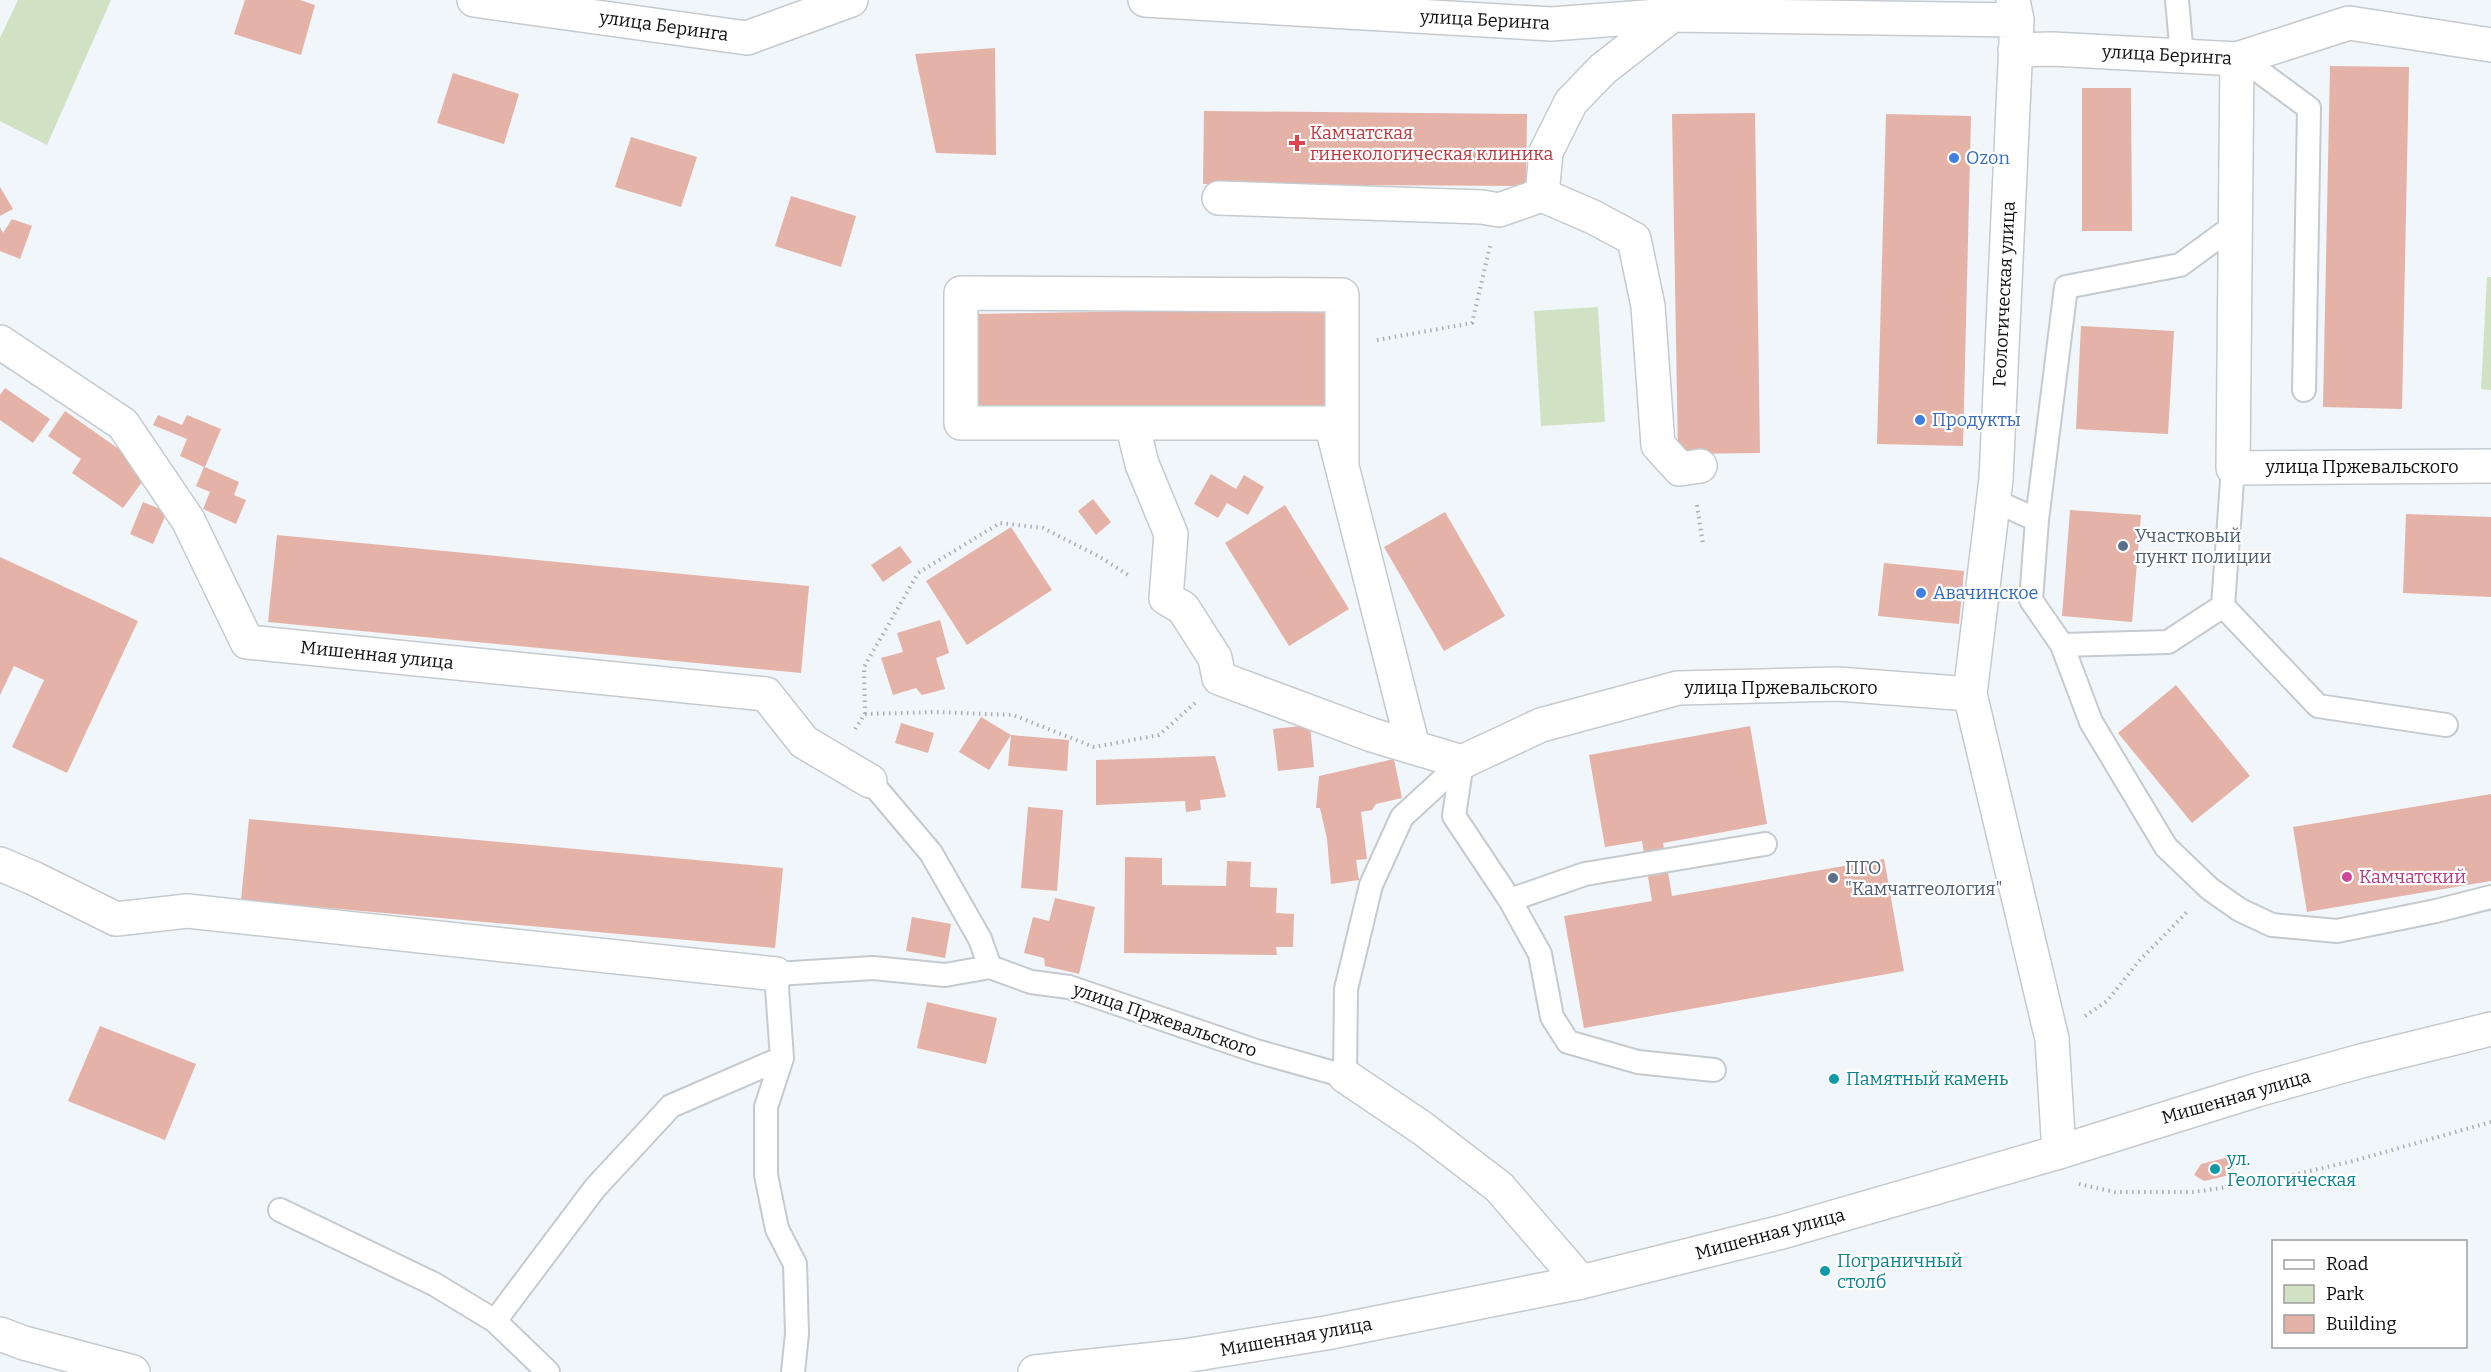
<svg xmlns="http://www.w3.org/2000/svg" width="2491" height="1372" font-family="Bitter,serif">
<rect width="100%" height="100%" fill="#f1f6fb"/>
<path fill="#d1e1c4" d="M18,0h93l-64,145 -47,-24v-83z
M2487,277h4v113l-10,-1z
M1598,307l7,115 -64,4 -7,-115z"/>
<path fill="#e4b2a7" d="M245,0h55l15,5 -14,50 -67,-21z
M995,48l1,107 -60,-2 -21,-99z
M2330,66l79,1 -7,342 -79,-2z
M453,73l66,21 -15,50 -67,-21z
M2082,88h49l1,143h-50z
M1204,111l323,3 -1,72 -323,-2z
M1755,113l5,340 -82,1 -6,-340z
M1886,114l85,2 -8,330 -86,-2z
M631,137l66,20 -16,50 -66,-20z
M0,187l13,22 -13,7z
M791,196l65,20 -15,51 -66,-21z
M12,219l20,7 -12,33 -20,-8v-24l3,6z
M1335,308l2,98 -360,6 -2,-98z
M2081,326l93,5 -6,103 -92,-5z
M5,388l45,31 -17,24 -33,-23v-25z
M65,411l85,60 -27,37 -51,-35 9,-14 -33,-23z
M158,415l24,10 5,-10 34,14 -16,38 34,15 -5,13 12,5 -10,24 -33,-15 7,-17 -14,-6 8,-19 -24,-11 7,-17 -34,-14z
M1211,474l25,15 8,-14 20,12 -16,28 -21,-12 -9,15 -24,-14z
M1093,499l18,23 -15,13 -18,-24z
M143,502l24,10 -14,32 -23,-10z
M1285,505l64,104 -60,37 -64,-103z
M2070,510l71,5 -9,107 -70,-6z
M1445,512l60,104 -61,35 -60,-104z
M2406,514l85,3v80l-88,-4z
M1011,527l41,63 -85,55 -41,-64z
M277,535l532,51 -8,87 -533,-51z
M900,546l12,16 -29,20 -12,-17z
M0,557l138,64 -71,152 -55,-26 32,-67 -30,-14 -14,29z
M1884,563l80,8 -5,53 -81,-8z
M940,620l9,33 -13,5 9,31 -23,6 -6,-7 -23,7 -12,-37 22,-6 -6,-19z
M2176,685l74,91 -58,47 -74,-90z
M981,717l30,18 -22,35 -30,-18z
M901,723l33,10 -6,20 -33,-10z
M1310,725l4,42 -36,4 -5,-42z
M1750,726l17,98 -104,19 9,53 212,-37 20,112 -320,57 -20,-112 88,-15 -10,-60 -37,6 -16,-92z
M1011,735l58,5 -2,31 -59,-5z
M1215,756l11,41 -26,3 1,10 -15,2 -1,-11 -89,4v-45z
M1394,759l8,39 -26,6 -4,6 -11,2 6,47 -11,1 3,20 -28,4 -4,-45 -7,-31h-4l3,-32z
M2491,794v87l-184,31 -14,-85z
M1028,807l35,3 -6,81 -36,-3z
M249,819l534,49 -8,80 -534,-48z
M1125,857l37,1v27l64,1 1,-25 24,1 -1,25 27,1 -1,25 18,1 -1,33h-17l1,8 -153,-2z
M1055,898l40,9 -16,67 -34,-8 -1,-8 -20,-5 9,-36 16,4z
M912,917l39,7 -6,34 -39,-7z
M927,1002l70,16 -11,46 -69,-16z
M100,1026l96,38 -31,76 -97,-39z
M2225,1158l11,6 -6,11 -26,6 -10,-6 7,-11z"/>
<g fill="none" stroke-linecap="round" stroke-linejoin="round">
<defs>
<path id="service" d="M2177,0l5,56
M2241,58l68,50 -5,282
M2233,468l-10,138 95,100 128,19
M1993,500l44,20 -6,80 31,45 106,-3 55,-36
M2037,520l29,-233 114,-22 55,-40
M2062,645l29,77 75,125 44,42 30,21 32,15 65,6 99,-20 55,-14
M1462,762l-8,54 56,84 30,54 12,63 16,25 70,20 76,8
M870,781l61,72 49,86 10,28 41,15 38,5 187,64 89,25 1,-87 25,-104 31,-68 60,-55
M1510,900l75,-26 180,-30
M782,1058l-16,49v68l11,54 18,35 2,70 -4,38
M280,1210l154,74 61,37 53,51
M495,1321l100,-133 76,-82 111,-48 -6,-84 97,-6 72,7 45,-8"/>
<path id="minor" d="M474,0l273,38 104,-38
M1145,0l406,24 121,-9 345,5
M2013,0l4,20 -21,459 -26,215 82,345 7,113
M2015,50l37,-1 185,10 112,-36 142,22
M2237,59l-4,409 258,-2
M1542,195l51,22 41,22 14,67 10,139 22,24 20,-3
M1219,198l263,9 17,3 43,-15 4,-43 25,-50 32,-33 69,-54
M0,342l123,82 65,96 59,122 519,52 38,48 66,39
M1132,423l10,41 29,70 -5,64 17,10 32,50 4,20 153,57 90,27 79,-37 137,-37 160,-4 132,10
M1342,467v-172l-381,-2v130h370l82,324
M0,864l33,14 83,41 71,-8 589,63
M1345,1076l77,52 77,59 82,95"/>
<path id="secondary" d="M0,1334l24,9 109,29
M1035,1372l149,-16 142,-23 255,-51 201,-50 277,-80 198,-62 104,-29 130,-32"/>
</defs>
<use href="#service" stroke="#c5cacf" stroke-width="26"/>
<use href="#minor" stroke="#c5cacf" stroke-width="36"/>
<use href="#secondary" stroke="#c5cacf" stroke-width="36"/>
<path stroke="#abafb3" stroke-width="4" stroke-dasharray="1.5 4.5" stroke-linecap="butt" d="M1377,340l95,-17 18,-77
M1697,505l6,40
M865,714l-1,-47 54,-94 82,-50 43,5 57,29 31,20
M855,729l10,-15 70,-2 78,3 81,32 65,-12 36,-32
M2085,1016l22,-15 32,-40 49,-50
M2079,1184l36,8h79l72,-11 87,-20 138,-39"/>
<use href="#service" stroke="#fff" stroke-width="22"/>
<use href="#minor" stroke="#fff" stroke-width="33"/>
<use href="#secondary" stroke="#fff" stroke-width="33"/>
</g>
<path fill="#e0444e" stroke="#fff" stroke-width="2" d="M1294 134h6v6h6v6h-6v6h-6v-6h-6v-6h6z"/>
<g fill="#3f7fe0" stroke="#fff" stroke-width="2">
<circle cx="1954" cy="158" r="6"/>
<circle cx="1920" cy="420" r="6"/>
<circle cx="1921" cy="593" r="6"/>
</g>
<g fill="#5c6f8a" stroke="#fff" stroke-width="2">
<circle cx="2123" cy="546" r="6"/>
<circle cx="1833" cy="878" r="6"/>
</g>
<circle fill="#d1479c" stroke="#fff" stroke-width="2" cx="2347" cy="877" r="6"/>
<g fill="#0f9aa8" stroke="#fff" stroke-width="2">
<circle cx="1834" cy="1079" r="6"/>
<circle cx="2215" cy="1169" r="6"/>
<circle cx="1825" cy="1271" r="6"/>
</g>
<g text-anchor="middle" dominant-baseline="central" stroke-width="4.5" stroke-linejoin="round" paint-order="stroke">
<g font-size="18" fill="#0f1012" stroke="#fff">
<text transform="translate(1485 20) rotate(3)">улица Беринга</text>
<text transform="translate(664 26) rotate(8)">улица Беринга</text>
<text transform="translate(2167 55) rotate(3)">улица Беринга</text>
<text transform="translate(2004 294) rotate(-87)">Геологическая улица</text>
<text x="2362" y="467">улица Пржевальского</text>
<text transform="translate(377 655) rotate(6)">Мишенная улица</text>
<text x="1781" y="688">улица Пржевальского</text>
<text transform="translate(1165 1020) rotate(19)">улица Пржевальского</text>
<text transform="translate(2236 1097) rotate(-16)">Мишенная улица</text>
<text transform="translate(1770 1234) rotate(-15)">Мишенная улица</text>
<text transform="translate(1296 1337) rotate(-10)">Мишенная улица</text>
</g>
<g font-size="18" fill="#be3a42" stroke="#fff" text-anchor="start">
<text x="1310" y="133">Камчатская<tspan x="1310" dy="21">гинекологическая клиника</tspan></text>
</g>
<g font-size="18" fill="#366cbe" stroke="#fff" text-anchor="start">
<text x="1966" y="158">Ozon</text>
<text x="1932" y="420">Продукты</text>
<text x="1933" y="593">Авачинское</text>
</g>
<g font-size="18" fill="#4e5e75" stroke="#fff" text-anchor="start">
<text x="2135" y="536">Участковый<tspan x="2135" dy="21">пункт полиции</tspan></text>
<text x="1845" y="868">ПГО<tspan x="1845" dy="21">"Камчатгеология"</tspan></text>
</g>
<g font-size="18" fill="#b23c85" stroke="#fff" text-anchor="start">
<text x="2359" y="877">Камчатский</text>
</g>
<g font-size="18" fill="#0d838f" stroke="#fff" text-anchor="start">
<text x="1846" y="1079">Памятный камень</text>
<text x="2227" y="1159">ул.<tspan x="2227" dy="21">Геологическая</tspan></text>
<text x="1837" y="1261">Пограничный<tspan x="1837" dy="21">столб</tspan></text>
</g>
</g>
<rect x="2272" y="1240" width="195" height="108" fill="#ffffff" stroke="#9f9fa0" stroke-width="1.5"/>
<rect x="2284" y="1260" width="30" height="9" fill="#ffffff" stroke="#9f9fa0" stroke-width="1.5"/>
<text x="2326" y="1270" font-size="18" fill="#0f1012">Road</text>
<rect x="2284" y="1285" width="30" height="18" fill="#d1e1c4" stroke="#9f9fa0" stroke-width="1.5"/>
<text x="2326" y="1300" font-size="18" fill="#0f1012">Park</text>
<rect x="2284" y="1315" width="30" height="18" fill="#e4b2a7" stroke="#9f9fa0" stroke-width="1.5"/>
<text x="2326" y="1330" font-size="18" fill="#0f1012">Building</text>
</svg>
